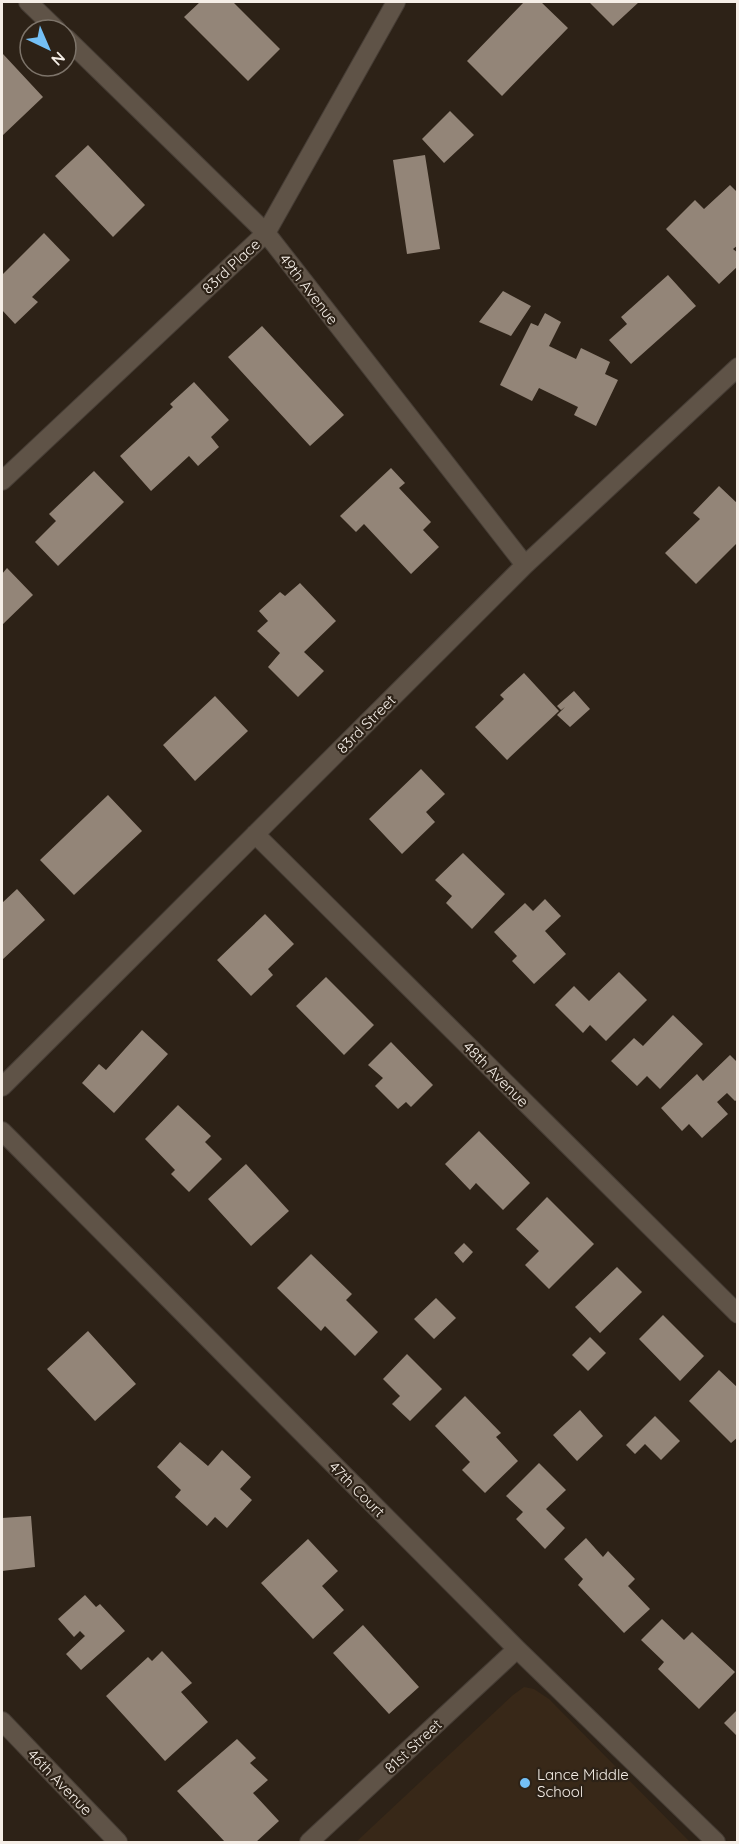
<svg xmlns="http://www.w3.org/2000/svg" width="739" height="1844" font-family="Quicksand,sans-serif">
<rect width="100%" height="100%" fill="#2d2217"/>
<path fill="#382818" d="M524,1687l10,2 15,10 141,143h-334l157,-147z"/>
<path fill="#938578" d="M200,2h33l47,47 -32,32 -64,-64z
M524,2h17l27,26 -66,68 -35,-35z
M589,2h50l-26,24z
M3,54l40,43 -41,39v-80z
M450,111l24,24 -30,28 -22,-24z
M88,145l57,60 -32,32 -58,-61z
M425,155l15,94 -33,5 -14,-94z
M730,185l8,8v52l-5,4 5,4v13l-19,18 -53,-55 29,-29 9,9z
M44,233l26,27 -38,37 6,5 -23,22 -13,-14v-35z
M668,275l28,31 -65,58 -22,-24 18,-16 -6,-7z
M503,291l28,15 -20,30 -32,-14z
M545,313l16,9 -12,24 27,13 5,-11 29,14 -5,12 13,6 -22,46 -22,-11 4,-8 -39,-19 -7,13 -32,-16 31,-62 7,3z
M262,326l82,89 -34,31 -82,-89z
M194,382l35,38 -18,17 8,10 -21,19 -9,-10 -38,35 -31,-35 53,-49 -3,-3z
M391,468l14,15 -6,5 32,34 -8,8 16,17 -28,27 -47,-50 -8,8 -16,-16z
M94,471l30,31 -66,64 -23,-24 21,-21 -7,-7z
M719,486l19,18v38l-42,42 -31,-31 35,-34 -7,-6z
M7,568l26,27 -31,30v-51z
M300,583l36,38 -32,31 20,19 -26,26 -30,-30 12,-14 -23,-22 11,-10 -9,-10 21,-19 5,4z
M524,673l35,38 -52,49 -32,-33 29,-28 -4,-4z
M574,691l16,18 -20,18 -13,-12 8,-8 -4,3 -4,-4z
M215,696l33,35 -53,50 -32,-36z
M421,769l24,25 -19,18 9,10 -33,32 -33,-35z
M108,795l34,36 -68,64 -34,-35z
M463,853l42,41 -33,35 -26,-26 6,-7 -17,-16z
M17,889l28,31 -43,40v-57z
M545,899l16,17 -16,15 21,23 -32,30 -22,-23 5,-5 -23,-24 31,-29 8,8z
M265,914l29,30 -26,25 5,6 -22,21 -34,-36z
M619,972l28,28 -41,41 -16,-16 -7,8 -28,-28 19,-19 15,15z
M326,977l48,48 -30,30 -48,-49z
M673,1015l30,29 -43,45 -13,-13 -10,10 -26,-25 23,-23 9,8z
M142,1030l26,24 -54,59 -32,-30 17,-19 7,6z
M391,1042l42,43 -22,22 -5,-5 -8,7 -23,-23 8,-8 -15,-13z
M730,1055l8,8v36l-3,2 -8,-8 -10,9 11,12 -26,24 -13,-14 -7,7 -21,-23 36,-34 6,7z
M178,1105l33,31 -6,6 17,17 -33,33 -18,-18 4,-4 -30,-31z
M479,1131l51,52 -27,27 -27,-27 -6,7 -25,-26z
M246,1164l43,47 -38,35 -43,-47z
M547,1197l47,47 -45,45 -24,-24 14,-14 -23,-22z
M464,1243l9,9 -10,11 -9,-10z
M311,1254l41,40 -6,6 32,32 -23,24 -30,-30 -4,5 -44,-43z
M617,1267l25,25 -42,41 -25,-26z
M436,1298l20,20 -22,21 -20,-20z
M663,1315l41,41 -24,25 -41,-42z
M88,1331l48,53 -41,37 -48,-52z
M590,1337l16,16 -18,18 -16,-16z
M407,1354l35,35 -32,32 -18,-17 8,-8 -17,-17z
M719,1370l19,18v49l-7,6 -42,-42z
M465,1396l36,37 -5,4 22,24 -33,32 -23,-23 8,-8 -35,-36z
M580,1410l23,26 -26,25 -24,-26z
M655,1416l25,25 -19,19 -16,-16 -10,10 -9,-9z
M180,1442l28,24 14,-16 29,27 -11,12 12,11 -25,28 -12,-11 -8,9 -32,-29 6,-7 -24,-23z
M539,1463l27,27 -20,19 19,19 -20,21 -29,-30 7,-7 -17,-16z
M31,1516l4,51 -33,4v-53z
M586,1538l17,19 5,-6 27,28 -7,7 22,23 -26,24 -46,-48 5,-6 -19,-20z
M308,1539l30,32 -16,15 22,24 -31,29 -52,-56z
M85,1595l11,12 4,-3 25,27 -44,39 -15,-16 19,-18 -5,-5 -6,6 -16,-18z
M662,1619l22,21 8,-8 43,40 -36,37 -41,-40 6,-7 -23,-22z
M363,1625l56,62 -30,27 -56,-61z
M162,1651l30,32 -11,9 27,30 -43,39 -59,-65 42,-39 4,4z
M738,1709v28l-14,-14z
M237,1739l19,19 -6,5 18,17 -15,13 26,28 -23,21h-31l-48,-51z"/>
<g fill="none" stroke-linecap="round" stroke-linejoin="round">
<defs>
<path id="street" d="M28,2l29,28
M66,38l200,195 259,332
M2,481l264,-248 130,-231
M255,834l483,480
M2,1087l523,-522 213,-198
M2,1131l515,518 199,193
M2,1721l116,121
M309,1842l208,-193"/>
</defs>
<use href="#street" stroke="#463d35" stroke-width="20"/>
<use href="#street" stroke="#5f5347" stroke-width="18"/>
</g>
<circle fill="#74c0f6" stroke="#2d2217" stroke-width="2" cx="525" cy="1783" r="6"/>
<g text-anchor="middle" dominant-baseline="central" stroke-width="4.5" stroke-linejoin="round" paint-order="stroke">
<g font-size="15" fill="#f5eee7" stroke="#2d2217">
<text transform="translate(231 266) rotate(-43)">83rd Place</text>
<text transform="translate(309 289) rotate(52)">49th Avenue</text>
<text transform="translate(366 724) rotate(-45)">83rd Street</text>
<text transform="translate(496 1074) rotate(45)">48th Avenue</text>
<text transform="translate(357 1489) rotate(45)">47th Court</text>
<text transform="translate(413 1746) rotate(-43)">81st Street</text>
<text transform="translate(60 1782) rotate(46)">46th Avenue</text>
</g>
<g font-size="15" fill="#f5eee7" stroke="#2d2217" text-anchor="start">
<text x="537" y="1774">Lance Middle<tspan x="537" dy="17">School</tspan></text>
</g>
</g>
<rect width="739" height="1844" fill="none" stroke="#f5eee7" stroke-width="6"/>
<g transform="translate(48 48) rotate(136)"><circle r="28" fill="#2d2217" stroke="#7d746a" stroke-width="1.5"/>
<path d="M0-4.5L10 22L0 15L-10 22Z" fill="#74c0f6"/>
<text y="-9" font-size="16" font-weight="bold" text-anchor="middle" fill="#f5eee7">N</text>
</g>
</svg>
